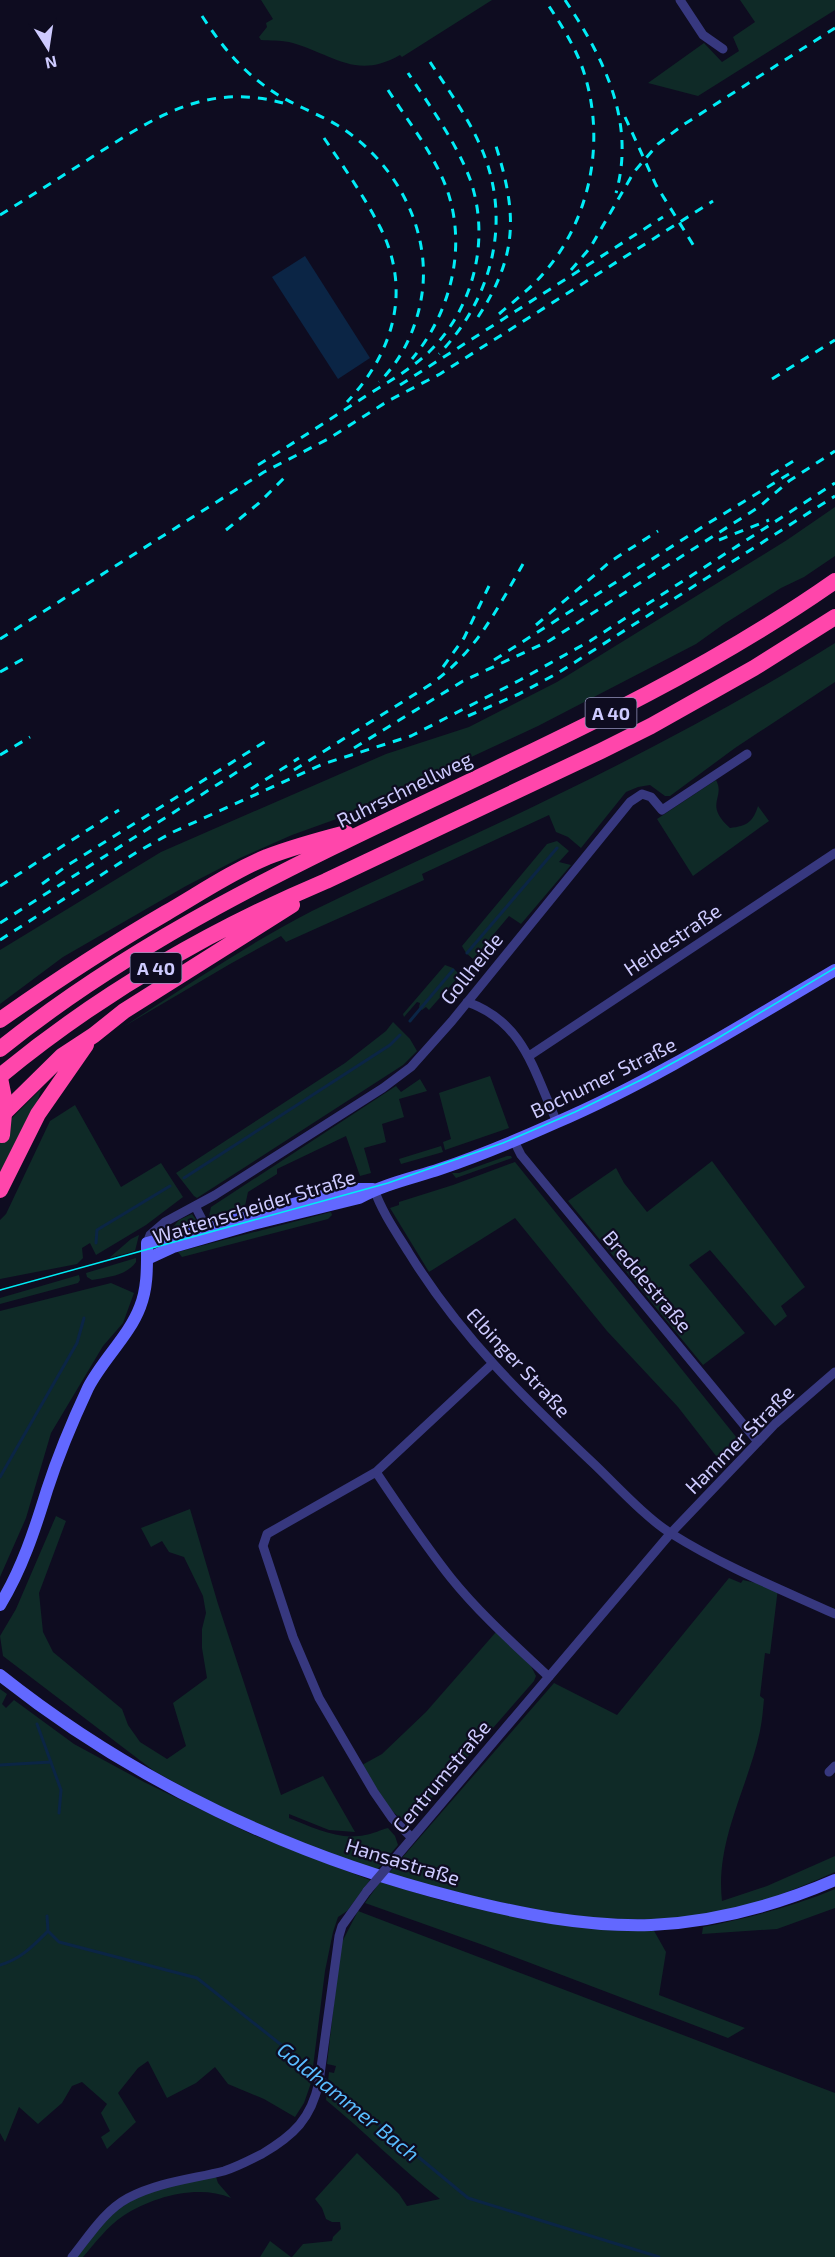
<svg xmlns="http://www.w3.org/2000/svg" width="835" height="2257" font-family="'Exo 2',sans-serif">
<rect width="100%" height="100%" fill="#0e0c20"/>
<path fill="#0f2a27" d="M261,0h231l-90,57 -2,-2c-45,26 -68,-2 -111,-13 -10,-2 -19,-1 -28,-2l-2,-3 8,-10 -1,-4 7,-4z
M740,0h95v10l-137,86 -50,-13 56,-40 18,19 17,-11 -6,-14 22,-15z
M835,507v49l-31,21 -23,11 -57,36 -28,20 -158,82 -196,91 -50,18 -52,23 -54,28 -123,71 -63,47v-54l161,-98 225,-98 83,-27 88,-45 230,-142z
M835,643v39l-100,66 -65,48h-5l-15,-11 -12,2 -12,5 -45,56 -13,-11 -12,-5 -7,-17 -127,59 2,6 -138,62 -5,-6 -51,28 -107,63c62,-40 123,-82 189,-116 81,-40 164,-76 245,-116 95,-46 189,-96 278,-152z
M716,780c10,18 -13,24 14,48 17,-2 23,-6 28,-22l11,15 -76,55 -36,-57z
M557,841l12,10 -10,11 12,3 -50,59 -12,-8 -36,43 -7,-6 -4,-7 85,-102z
M445,965l8,3 7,7 -31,35 -3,-3 -4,3 -3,-3 1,-4 -3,-1 -13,15 -1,-3z
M393,1022l17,17 7,12 -14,14 -206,133 -3,-2 -18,-23 169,-110 41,-32z
M490,1076l19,52 -64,22 -2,-8 8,-3 -12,-46z
M420,1079l7,12 -28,8 5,18 -22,7 4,18 -22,6 7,25 -11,3 -14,-40 -69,33v5l-29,18 -3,14 -36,10 2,-9 185,-121 5,6z
M41,1089l-3,11 -38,79v-49z
M75,1105l46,82 40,-24 22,34 -37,28 -50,30 -6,-12 -8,5 1,10 -6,6 -77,15v-59l6,-6 44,-93z
M441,1146l2,6 -42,12 -2,-5z
M507,1156h4l1,2 -56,20 -4,-5h7z
M712,1161l93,126 -24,19 6,10 -12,10 -65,-76 -21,15 56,68 -42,32 -135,-164 48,-33 8,15 23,29z
M515,1162l226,281 -21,18 -42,-54 -71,-76 -92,-113 -86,54 -39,-64 9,-3v-3l54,-17z
M331,1212l1,3 -4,4 -146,38 -4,-5z
M192,1214l5,7 -26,8 8,-9z
M139,1235l-4,16 -26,7 22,-19z
M136,1258v4c-10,14 -28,15 -44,18l-5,-3 -1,-4z
M79,1275l1,5 -2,3 -78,21v-6z
M111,1283l23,10 -11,30 -20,23 -52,87 -25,85 -26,59v-266z
M190,1509l28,95 63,191 42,-19 32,56 -26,-2 -40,-16v4c23,9 50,23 76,17 8,-1 15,-5 23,-7l7,8 3,9 -21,25 -59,-21 -57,-24 -54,-25 -53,-29 -151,-115 -3,-20 16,-27 40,-93 10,5 -27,72 4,39 10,20 69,57 6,16 12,17 27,17 19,-13 -13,-43 34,-25 -5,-30v-19l4,-16 -3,-17 -19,-39 -15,-5 -7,-11 -11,6 -10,-19z
M729,1578l12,5 2,-3 35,8 -8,66 -5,-1 -5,43 4,3c-1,11 -2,22 -4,32 -12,57 -45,110 -38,170l45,-15 68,-30v16c-35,16 -74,31 -111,40 -16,3 -34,4 -50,6 -98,8 -192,-19 -286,-44l166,-191 63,32z
M496,1632l35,34 5,10 -2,5 -118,135c-4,3 -8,5 -13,3 -14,-5 -32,-41 -41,-54l20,-11 44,-42z
M0,1689l7,5 -5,10 4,4 8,-8 60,44 70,38 107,52 119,46 -23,31 -9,6 -5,15 -8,39 -14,112 -7,20 -9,14 -31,-18 -36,-15 -13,-17 -19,16 -29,15 -19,-37 -10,7 -20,25 18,29 -29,27 -6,-12 9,-6 -9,-18 6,-9 -25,-22 -10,4 -10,17 -24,21 -19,-17 -14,35 -5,-9z
M380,1882l60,18 42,10 171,19 13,23 -7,43 86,33 -17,10 -245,-93 -118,-42z
M835,1889v19l-58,21 -75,5 1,-7c45,-9 89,-20 132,-38z
M358,1911l477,182v164h-543l11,-13 29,-3 1,-4 8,-8 -1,-7h-8l-6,-3 -4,-11 -7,-9 42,-46 42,41 8,12 33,-7c-40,-31 -75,-67 -114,-99l3,-28 5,1 2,-7 -9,-2 13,-113 2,-9z
M216,2177l2,6 13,15c-33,-14 -79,-1 -108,18 -16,11 -28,27 -40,41h-7c13,-15 25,-33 40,-46 28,-22 66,-29 100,-34z
M270,2241l21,16h-31z"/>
<path fill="#0b2545" d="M305,256l65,102 -32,21 -66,-102z"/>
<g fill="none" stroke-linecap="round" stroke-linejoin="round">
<path stroke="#0b2545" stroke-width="3" d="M467,953l90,-105
M410,1021l43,-51
M184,1178l206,-133 10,-10
M96,1243l1,-13 73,-44
M0,1477l77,-134 7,-25
M37,1724l24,66 -2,23
M0,1765l51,-3
M47,1916l1,15 11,11 138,36 121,96
M0,1965c21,-6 33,-19 48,-34
M323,2078l145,120 191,59"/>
<path stroke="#37387f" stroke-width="9" d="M680,0l23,35 20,14
M467,1002c58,20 67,71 90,120
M529,1056l306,-203
M514,1141l7,14 237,287
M374,1189c8,23 22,43 35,64 52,84 114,144 185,211 22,21 53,55 78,70 51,32 108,55 163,80
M195,1206l11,21
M147,1243l3,-8 15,-13 50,-27 168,-107 28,-21 41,-46 178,-219 12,-8 9,3 11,13 85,-56
M376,1472c24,36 48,72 75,106 29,36 64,67 98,99
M829,1772l6,-6
M412,1838l-20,-20 -18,-26 -55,-94 -26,-61 -30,-91 4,-12 109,-62 116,-108
M390,1864l280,-330 105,-110 60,-52
M72,2257c17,-21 32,-46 56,-59 31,-16 64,-19 96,-27 13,-4 26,-11 38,-17 32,-19 49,-35 57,-72l20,-146 3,-10 25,-35"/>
<path stroke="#6268ff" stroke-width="12" d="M147,1259l26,-12 80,-23 106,-26c25,-14 54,-20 81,-29 39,-13 77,-29 115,-46 98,-42 188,-99 280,-153
M0,1605c22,-36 35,-76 47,-115 11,-34 26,-70 41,-102 15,-29 41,-52 52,-81 8,-20 7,-42 7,-64l202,-54h24
M0,1675c133,106 293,182 458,223 63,16 127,29 193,27 63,-3 126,-20 184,-45"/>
<path stroke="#ff46ab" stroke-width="16" d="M0,1020c54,-38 109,-74 166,-107 33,-19 65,-41 101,-56 26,-10 52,-17 79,-24
M0,1049c251,-202 573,-284 835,-468
M0,1076c97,-80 210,-146 326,-195l275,-130 50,-25 103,-58 81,-51
M0,1117l62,-61 32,-21 30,-24 168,-106
M0,1190l38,-76 48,-69"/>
<path stroke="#00edf6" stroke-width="1.5" d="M0,1290l388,-107 115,-40 72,-31 72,-35 66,-36 122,-73"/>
<path stroke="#00edf6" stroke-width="3" stroke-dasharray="9 8" stroke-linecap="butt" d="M565,0c39,58 71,122 51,193
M202,16c19,29 38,53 67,73 21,15 46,23 68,36 54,33 91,96 86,160 -3,35 -18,72 -44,97
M430,62c19,29 40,58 53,90 29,72 8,148 -44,202
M388,90c18,28 39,55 53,85 29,61 13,134 -29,184
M625,117l31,68 41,66
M324,138c19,28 40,58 56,89 32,63 14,125 -33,175
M0,215c34,-21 67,-42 100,-63 60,-38 109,-69 183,-49
M571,270l19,-22 44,-76 24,-28 25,-19 152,-97
M499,314c15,-13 31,-25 44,-40 50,-57 64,-140 38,-210 -9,-23 -23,-44 -36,-64
M478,317c41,-63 39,-105 17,-174
M772,379l63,-39
M400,385l263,-168
M258,465c37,-23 74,-47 111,-71 21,-13 42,-25 60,-42 45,-44 62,-113 41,-173 -14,-37 -40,-73 -62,-106
M771,475l24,-15
M226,530l33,-27 25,-25
M719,540l50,-20
M536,625l75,-64 47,-30
M0,639l264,-167 64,-33 60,-38 52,-27 273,-173
M494,660l213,-136 82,-50
M443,667l21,-29 25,-52
M0,672l23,-13
M468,716l51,-22 39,-21 277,-177
M354,748l109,-67 86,-40 210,-134 30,-26 46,-30
M0,755l30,-18
M294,770l137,-86c45,-32 65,-73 92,-120
M251,789l48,-31
M42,884l26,-19 203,-127
M0,886l119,-76
M0,923l256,-163
M0,940l137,-88 36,-20 150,-68 88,-28 109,-56 70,-39 245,-158"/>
<path stroke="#37387f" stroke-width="9" d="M367,1891l23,-27"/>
<path stroke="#ff46ab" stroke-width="16" d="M0,1078l5,25 -3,32"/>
</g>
<g text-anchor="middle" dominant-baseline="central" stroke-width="4.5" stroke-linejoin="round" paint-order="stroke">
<g fill="#0e0c20" stroke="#9492bc" stroke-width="1.5">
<rect x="585.5" y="698" width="51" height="30" rx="4.5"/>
<rect x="130.5" y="953" width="51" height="30" rx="4.5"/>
</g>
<g font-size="18" font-weight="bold" fill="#cecbff">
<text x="611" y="713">A 40</text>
<text x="156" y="968">A 40</text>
</g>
<g font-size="20" fill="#cecbff" stroke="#0e0c20">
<text transform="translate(404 789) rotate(-26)">Ruhrschnellweg</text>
<text transform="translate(672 939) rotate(-34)">Heidestraße</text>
<text transform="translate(471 968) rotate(-51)">Gollheide</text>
<text transform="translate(603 1077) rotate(-26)">Bochumer Straße</text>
<text transform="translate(254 1206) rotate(-17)">Wattenscheider Straße</text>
<text transform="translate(648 1281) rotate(50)">Breddestraße</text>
<text transform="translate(519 1362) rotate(47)">Elbinger Straße</text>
<text transform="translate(739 1439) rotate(-45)">Hammer Straße</text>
<text transform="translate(441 1776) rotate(-50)">Centrumstraße</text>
<text transform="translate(403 1861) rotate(17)">Hansastraße</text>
</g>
<g font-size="21" font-style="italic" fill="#59bdff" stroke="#0e0c20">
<text transform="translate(349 2101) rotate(39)">Goldhammer Bach</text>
</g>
</g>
<g transform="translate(48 48) rotate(168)" stroke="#0e0c20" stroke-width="4.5" paint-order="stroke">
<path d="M0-4.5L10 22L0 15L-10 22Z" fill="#cecbff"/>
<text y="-9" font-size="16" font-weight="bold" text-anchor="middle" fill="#cecbff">N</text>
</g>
</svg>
